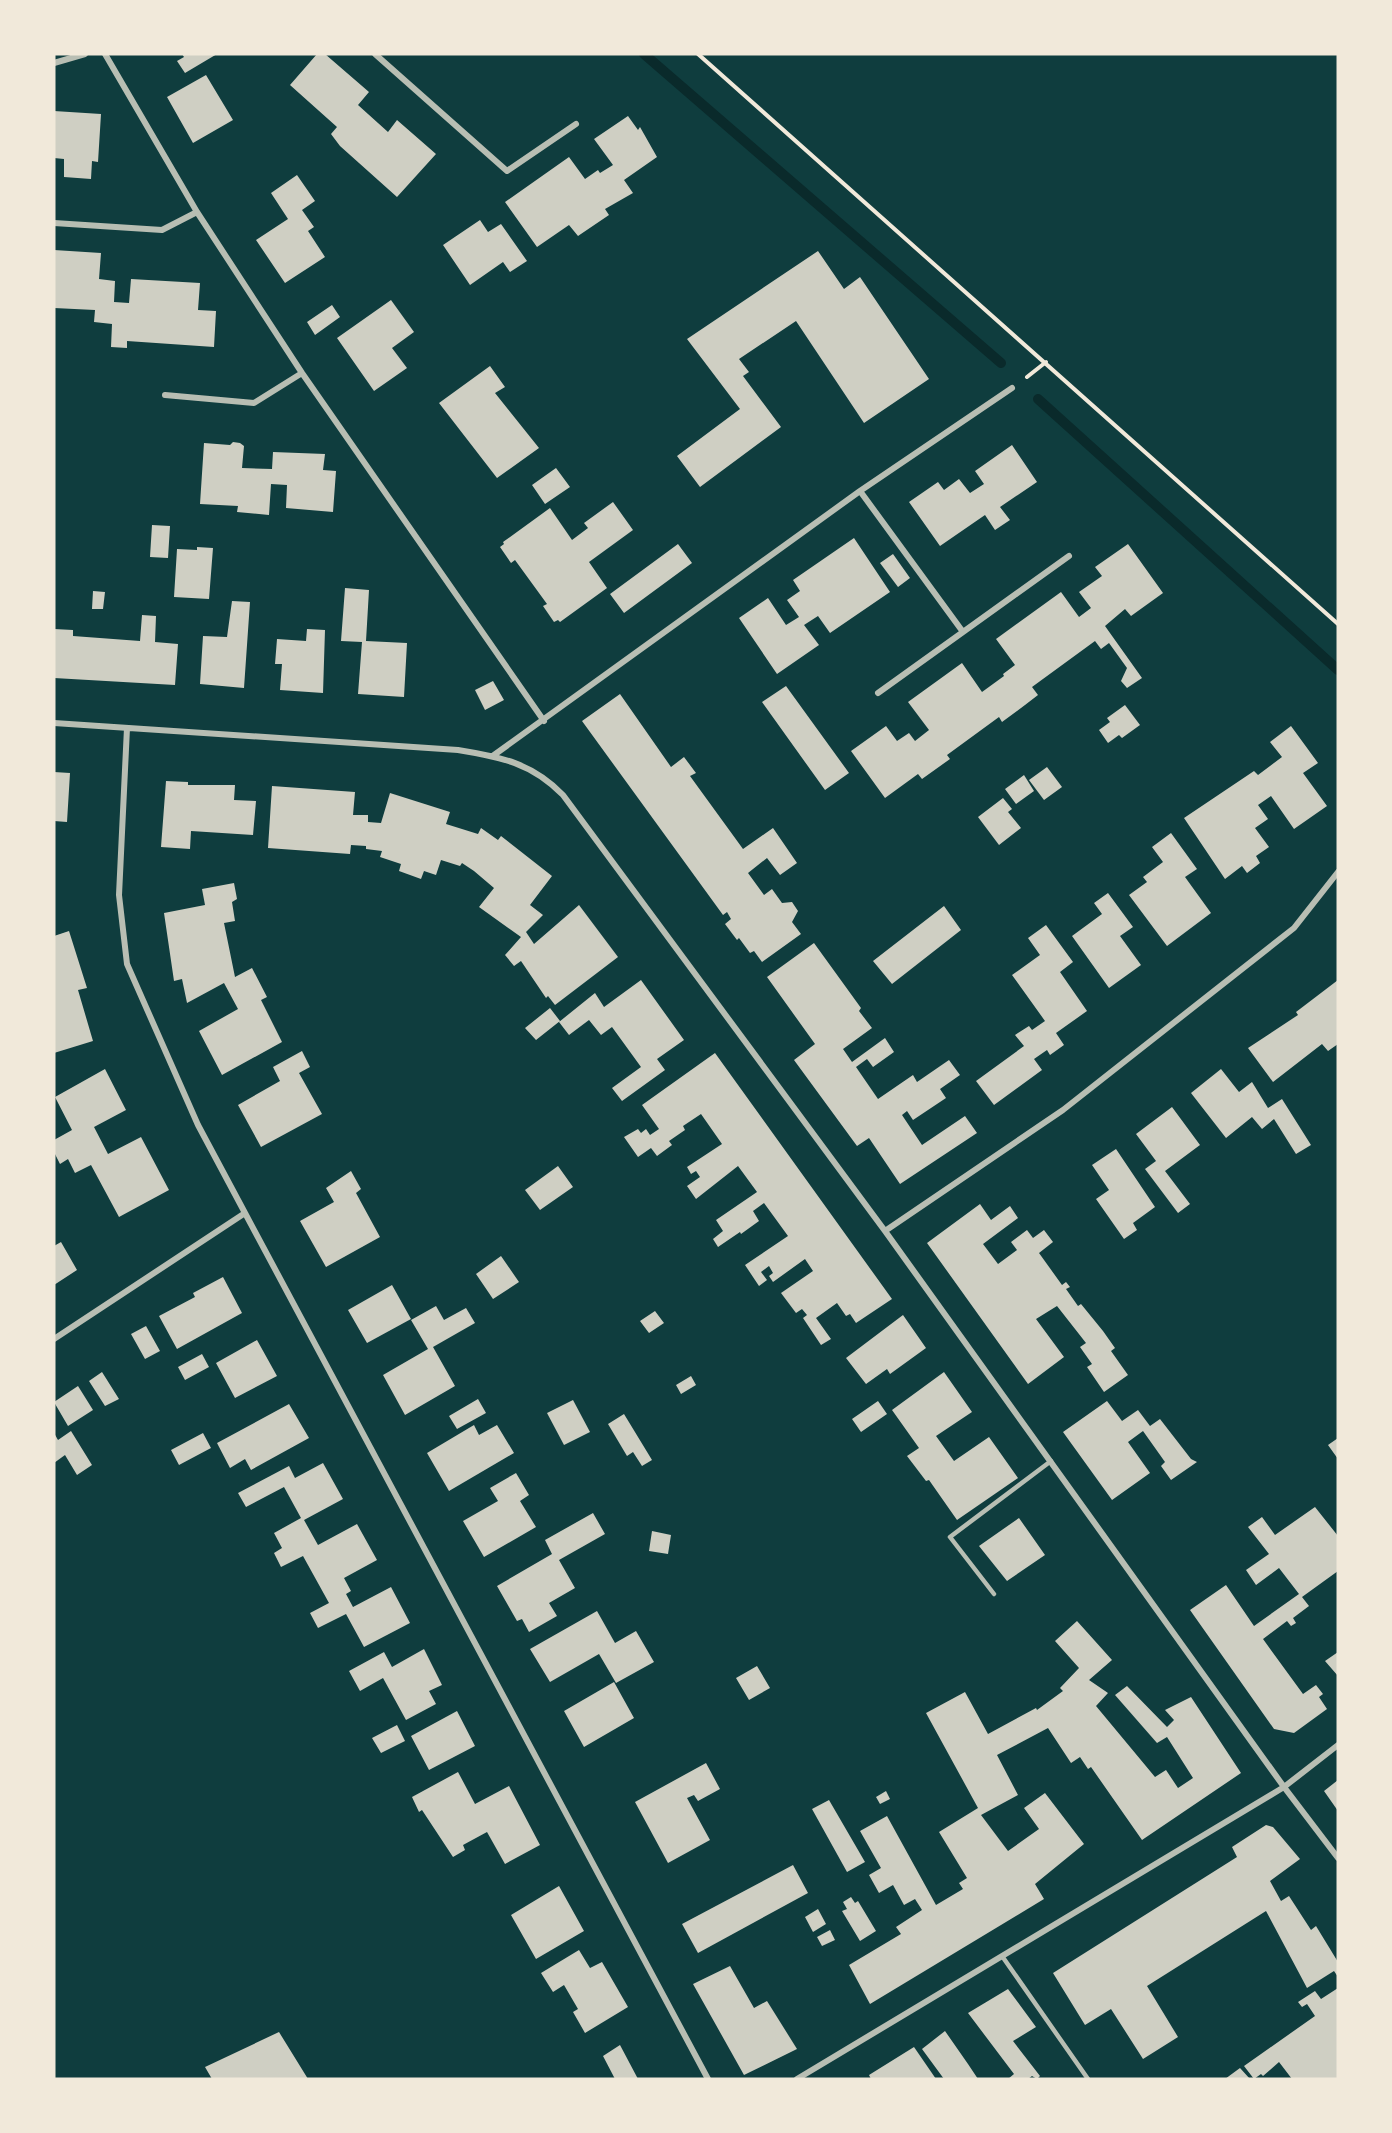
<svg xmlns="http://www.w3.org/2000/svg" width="1392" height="2133" font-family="'Open Sans',sans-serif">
<rect width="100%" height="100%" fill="#0f3d3e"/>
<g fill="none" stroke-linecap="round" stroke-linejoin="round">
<path stroke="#0a2a2b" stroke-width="10" d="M644,54l357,309
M1038,399l300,271"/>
</g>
<path fill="#cfcfc3" d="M182,54h35l-32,19 -8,-12 7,-4z
M317,54h8l44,38 -11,13 30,27 9,-12 39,34 -39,43 -57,-51 -9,-12 6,-7 -47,-42z
M206,75l27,45 -40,23 -26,-46z
M54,111l47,3 -3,48 -6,-1 -1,18 -27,-2v-18l-10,-1z
M628,116l10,14 2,-3 17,30 -33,23 9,13 -28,16 4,6 -31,21 -9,-11 -32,22 -32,-45 64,-45 16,22 13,-9 2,3 13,-8 -19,-26z
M297,175l18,26 -13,9 12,17 -6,4 17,26 -40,26 -29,-43 32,-21 -17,-26z
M480,220l8,12 13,-8 26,37 -17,11 -7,-10 -33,23 -27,-40z
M54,250l47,3 -2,26 16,2 -1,21 15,1 2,-24 69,4 -2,27 18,1 -2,36 -87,-6v7l-16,-1 1,-23 -18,-2 1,-12 -41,-2z
M818,251l26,38 16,-12 69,102 -65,44 -68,-102 -57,38 10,13 -6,4 38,51 -81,60 -23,-31 63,-47 -53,-70z
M391,300l23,32 -22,16 15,20 -33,23 -37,-53z
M332,305l8,12 -25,18 -8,-13z
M490,366l15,21 -10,6 44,55 -42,30 -58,-75z
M233,442l7,1 4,3 -2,22 30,1 1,-17 52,2 -2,16 13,1 -3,41 -47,-4 1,-23 -16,-1 -2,31 -32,-3 1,-6 -38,-2 4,-61 26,2z
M1012,445l25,37 -37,25 10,13 -15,10 -10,-15 -45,31 -31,-44 29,-20 6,8 15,-11 11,14 14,-9 -9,-13z
M556,468l14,19 -25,17 -13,-19z
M613,502l20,28 -44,32 18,26 -47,34 -2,-2 -4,2 -11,-16 4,-2 -32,-44 -4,3 -11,-16 4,-3 -1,-2 47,-34 22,32 16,-12 -4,-5z
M152,525l18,1 -2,32 -18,-1z
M854,538l36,54 -60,41 -12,-17 -14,9 15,20 -42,29 -38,-56 29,-20 18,27 13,-8 -12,-17 13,-9 -7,-11z
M678,544l14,19 -68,50 -14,-19z
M1128,544l35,49 -32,23 -6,-7 -20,17 37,52 -15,10 -6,-7 6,-13 -18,-25 -8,6 -6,-8 -63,46 6,8 -13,10 -23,17 -3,-5 -52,38 3,4 -28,20 -4,-5 -33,24 -34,-47 35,-25 11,15 12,-8 6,8 14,-11 -21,-28 54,-39 20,29 22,-16 -1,-2 12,-9 -19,-26 65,-47 18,25 12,-9 -12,-16 23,-16 -7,-9z
M197,547l16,1 -4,51 -35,-2 3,-48 20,1z
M893,554l17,24 -12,9 -18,-24z
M345,588l24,2 -3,51 41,2 -3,54 -46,-3 4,-52 -21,-1z
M93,591l12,1 -2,17h-11z
M232,601l18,1 -6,86 -44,-4 3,-48 24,1z
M142,615l14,1 -1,26 23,2 -3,41 -121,-7v-49l19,1v6l67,5z
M307,629l18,1 -2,63 -43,-3 2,-26h-7l2,-25 29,2z
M493,681l11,19 -19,10 -10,-20z
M786,686l63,87 -24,17 -63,-88z
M620,694l51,73 13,-10 12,16 -6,3 53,73 30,-21 24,35 -17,12 -13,-17 -19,15 16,22 8,-6 10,14 10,-1 6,9 -6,11 9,12 -39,28 -8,-11 -4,2 -11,-15 -2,2 -12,-16 6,-5 -4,-7 -4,3 -141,-194z
M1125,705l15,20 -18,13 -3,-3 -11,8 -9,-13 11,-8 -3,-4z
M1291,726l27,37 -15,10 24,33 -33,23 -23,-33 -13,9 10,14 -13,9 14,19 -13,9 4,7 -13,10 -5,-7 -17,13 -41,-61 70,-47 4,4 24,-18 -12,-15z
M1047,767l15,20 -18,13 -15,-20z
M54,772l16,1 -3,49 -13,-1z
M1024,775l10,16 -18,13 -11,-15z
M166,781l22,1v3h47l-1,15 22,1 -3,34 -62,-4 -1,18 -29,-2z
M272,786l83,6 -2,23h15v7l13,1 9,-30 60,19 -4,12 32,10 3,-6 17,12 3,-4 51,40 -22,29 13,10 -17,17 8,12 45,-39 39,52 -63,48 -7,-9 -2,2 -25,-37 -7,5 -9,-11 16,-18 -42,-30 15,-19 -20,-17 -12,-8 -2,3 -19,-6 -5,15 -12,-4 -3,8 -22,-8 2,-7 -21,-7 2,-6 -16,-2v-3l-15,-1 -1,9 -82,-6z
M1003,798l9,11 -4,3 13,16 -22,17 -21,-28z
M1171,833l26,36 -12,8 26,36 -44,33 -38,-51 18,-13 -4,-5 20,-15 -11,-15z
M234,883l3,16 -5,3 3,19 -11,2 11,54 17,-9 15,29 -6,3 21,42 -60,33 -23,-44 39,-22 -14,-26 -37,20 -5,-24 -8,2 -10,-68 41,-8 -3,-16z
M1108,893l25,34 -13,9 21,29 -32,23 -37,-52 30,-22 -8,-11z
M944,906l17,24 -69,54 -19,-23z
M1046,925l27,37 -13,10 27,39 -31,22 8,12 -14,10 -3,-5 -13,9 8,11 -48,35 -18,-24 48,-35 -9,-11 14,-9 3,4 13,-9 -33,-46 28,-20 -12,-17z
M69,931l18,57 -9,2 15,51 -39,12v-117z
M814,943l47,65 -2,3 13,17 -29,21 9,13 33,-24 9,14 -21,15 -6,-8 -11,8 22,32 35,-24 4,7 32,-22 11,15 -20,14 6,9 -33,22 -6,-9 -5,4 20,30 43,-29 12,17 -77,51 -31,-46 -12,8 -63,-86 21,-16 -48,-67z
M641,980l43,60 -27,19 8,11 -43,31 -10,-13 29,-21 -29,-40 -11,8 -12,-15 -20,15 -10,-13 36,-29 9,14z
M1338,980v64l-10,7 -6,-7 -49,38 -25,-34 50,-33 -2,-3z
M550,1008l10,13 -24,19 -11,-12z
M302,1051l8,16 -11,6 23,41 -61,33 -23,-42 42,-24 -7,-14z
M715,1053l177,246 -36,24 -6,-9 -4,2 -9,-13 -21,15 15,21 -10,6 -18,-27 4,-3 -5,-6 -6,4 -15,-20 32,-22 -8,-12 -32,23 -4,-6 4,-3 -4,-7 -8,6 6,8 -8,6 -14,-21 43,-29 -24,-33 -11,8 6,10 -18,13 -1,-2 -22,15 -5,-8 10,-8 -7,-11 41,-28 -19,-26 -42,33 -9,-13 13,-9 -4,-6 -5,3 -4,-7 35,-23 -21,-30 -18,12 2,4 -16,11 3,4 -15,11 -6,-8 -13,9 -14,-20 14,-8 3,4 5,-4 4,6 9,-6 -17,-24z
M105,1069l21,41 -32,17 14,27 33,-17 28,53 -50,27 -28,-52 -16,8 -7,-14 -8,5 -6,-12v-12l18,-10 -17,-33z
M1221,1069l18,23 13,-10 16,26 14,-9 29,46 -15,9 -22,-35 -12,10 -10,-12 -26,21 -35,-45z
M1172,1107l28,38 -35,26 25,33 -12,9 -33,-44 11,-8 -20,-27z
M1116,1149l39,58 -22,16 4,7 -13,9 -28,-40 13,-9 -17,-25z
M558,1166l15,21 -33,23 -15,-20z
M351,1171l10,18 -5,4 24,44 -54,30 -26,-46 34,-19 -8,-14z
M980,1204l11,16 19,-14 8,12 -35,26 15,20 19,-14 -6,-8 16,-12 6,8 11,-8 9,12 -14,11 23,32 4,-3 4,5 -4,2 12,17 3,-2 22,27 12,17 -4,3 17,24 -24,17 -17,-25 5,-3 -12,-17 6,-4 -29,-37 -21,13 28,38 -36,27 -101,-141z
M61,1242l16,28 -23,15v-39z
M501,1256l18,26 -26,17 -17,-25z
M223,1277l19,36 -65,36 -18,-33 36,-19 -2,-4z
M392,1285l19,34 -44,24 -19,-33z
M436,1306l8,14 22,-12 9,15 -42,24 22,39 -50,29 -22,-40 45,-26 -17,-29z
M655,1311l9,12 -15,10 -9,-12z
M903,1315l23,33 -36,26 -3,-5 -21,15 -20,-26z
M146,1326l14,25 -15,8 -14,-25z
M257,1340l20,36 -42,22 -19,-35z
M202,1354l7,13 -24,13 -7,-13z
M102,1372l17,27 -14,7 -16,-25z
M944,1372l28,40 -36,24 18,25 35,-24 29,41 -61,42 -28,-40 -3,1 -19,-25 12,-8 -27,-38z
M691,1376l5,9 -15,9 -5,-9z
M78,1386l15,24 -25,16 -14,-24z
M478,1399l8,14 -29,16 -8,-13z
M573,1400l17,32 -26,13 -17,-32z
M878,1401l9,13 -26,18 -9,-13z
M1107,1401l15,20 16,-11 12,16 10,-7 31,40 6,3 -26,18 -10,-14 4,-4 -22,-31 -15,11 22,31 -38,27 -49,-68z
M289,1404l20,34 -58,32 -6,-11 -15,9 -13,-25z
M624,1414l28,46 -10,6 -9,-14 -6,4 -19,-32z
M474,1425l5,10 18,-10 17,28 -65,38 -22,-38z
M71,1431l21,34 -15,10 -12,-20 -11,8v-30l4,7z
M203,1433l8,15 -32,17 -8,-15z
M1338,1438v21l-10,-14z
M323,1463l20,36 -39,21 14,25 39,-21 20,36 -33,18 7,13 -5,3 7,13 38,-20 19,36 -46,24 -18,-33 -28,14 -8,-15 19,-10 -26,-47 -22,11 -7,-14 8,-5 -8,-15 27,-15 -17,-31 -38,20 -8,-14 51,-27 6,12z
M516,1473l13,22 -9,6 16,26 -52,30 -21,-36 35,-20 -8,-13z
M1315,1507l23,29v35l-36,26 7,9 -16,12 3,5 -5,3 -4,-5 -24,18 40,55 13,-9 7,9 -4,3 8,12 -33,24 -20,-4 -84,-119 36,-25 28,41 45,-32 -20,-26 -23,17 -10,-15 23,-16 -21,-27 14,-10 13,18z
M593,1513l12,21 -46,26 16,28 -26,15 8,13 -28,16 -7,-13 -5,2 -20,-35 55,-32 -7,-14z
M1019,1518l26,37 -38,26 -28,-35z
M652,1531l19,4 -3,19 -19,-3z
M597,1611l18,32 21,-12 18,31 -38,21 -17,-29 -49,28 -20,-33z
M1077,1621l35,39 -23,20 19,13 -12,13 59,71 11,-7 12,18 15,-10 -26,-41 -10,6 -42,-48 12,-9 40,41 7,-7 -9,-10 26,-13 50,76 -99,67 -51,-73 -3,2 -8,-12 -9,6 -23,-35 -51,27 21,40 -37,20 27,36 31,-22 -15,-21 21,-15 39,51 -49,40 9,15 -174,105 -21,-39 52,-31 -5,-7 26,-17 -7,-11 -11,6 -11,-20 -14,8 -10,-18 12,-7 -21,-37 27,-15 49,89 27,-16 -4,-6 8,-5 -28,-46 39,-24 -52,-95 39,-21 23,42 48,-26 1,2 26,-19 -3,-3 19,-20 -24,-27z
M424,1649l18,36 -13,6 7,13 -30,16 -23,-42 -23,13 -11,-20 35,-19 8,15z
M1338,1652v24l-13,-15z
M757,1666l13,22 -21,12 -13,-22z
M614,1682l20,36 -50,29 -20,-36z
M457,1711l18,35 -46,24 -18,-34z
M397,1725l8,16 -24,12 -9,-15z
M706,1763l14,26 -22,12 -4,-6 -7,3 23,42 -42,23 -33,-61z
M458,1772l17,32 34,-18 31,59 -35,19 -18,-32 -24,13 2,5 -12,7 -31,-47 -3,2 -7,-15z
M1338,1780v31l-14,-20z
M886,1791l4,8 -10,5 -4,-7z
M829,1800l36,62 -18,10 -35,-63z
M1266,1825l7,2 27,32 -30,22 11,20 8,-5 22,34 5,-4 22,36v15l-4,-6 -27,17 -41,-77 -119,75 31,51 -35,22 -32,-50 -26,16 -32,-52 184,-116 -5,-10z
M793,1865l15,28 -110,60 -16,-29z
M559,1886l25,45 -48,28 -25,-44z
M851,1897l4,6 3,-2 18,30 -16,10 -18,-30 5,-2 -4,-7z
M818,1909l8,15 -13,8 -8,-15z
M830,1930l5,10 -13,6 -5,-9z
M579,1950l11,18 12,-6 26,45 -43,26 -12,-21 5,-3 -14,-24 -11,7 -12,-19z
M730,1966l24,42 13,-7 30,48 -53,26 -51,-91z
M1338,1988v91h-46l-13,-17 -16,14 -2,-2 -7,5 -10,-13 71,-50 -8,-12 -5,3 -4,-5 17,-11 6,8z
M1008,1989l28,38 -23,14 27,35 -3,3 -5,-3 -4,3h-20l6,-5 -46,-61z
M945,2031l23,33 10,15h-34l-22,-30z
M279,2032l29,47h-96l-7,-12z
M620,2045l18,34h-23l-12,-23z
M914,2047l22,32h-65l-2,-4z
M1240,2068l10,11h-25z"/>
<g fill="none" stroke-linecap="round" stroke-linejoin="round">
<path stroke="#f1e9da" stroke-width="4" d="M698,54l640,570
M1027,377l19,-15"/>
<path stroke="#b8beb3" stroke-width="4.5" d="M994,1594l-44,-57 101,-76
M1002,1956l86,123"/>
<path stroke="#b8beb3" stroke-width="6" d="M105,54l92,158 105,161 242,348
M375,54l132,117 69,-47
M54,63l31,-9
M54,223l108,7 35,-18
M165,395l89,8 48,-30
M860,491l103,141 106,-76
M878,693l85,-61
M54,723l404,27c43,7 74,13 105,45l322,436 399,556 54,71
M127,728l-8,167 8,69 71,161 47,88 463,866
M494,755l366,-264 152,-103
M885,1231l178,-121 231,-182 44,-56
M54,1339l191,-126
M797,2079l487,-292 54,-42"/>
</g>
<rect width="1392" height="2133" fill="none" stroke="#f1e9da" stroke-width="111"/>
</svg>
